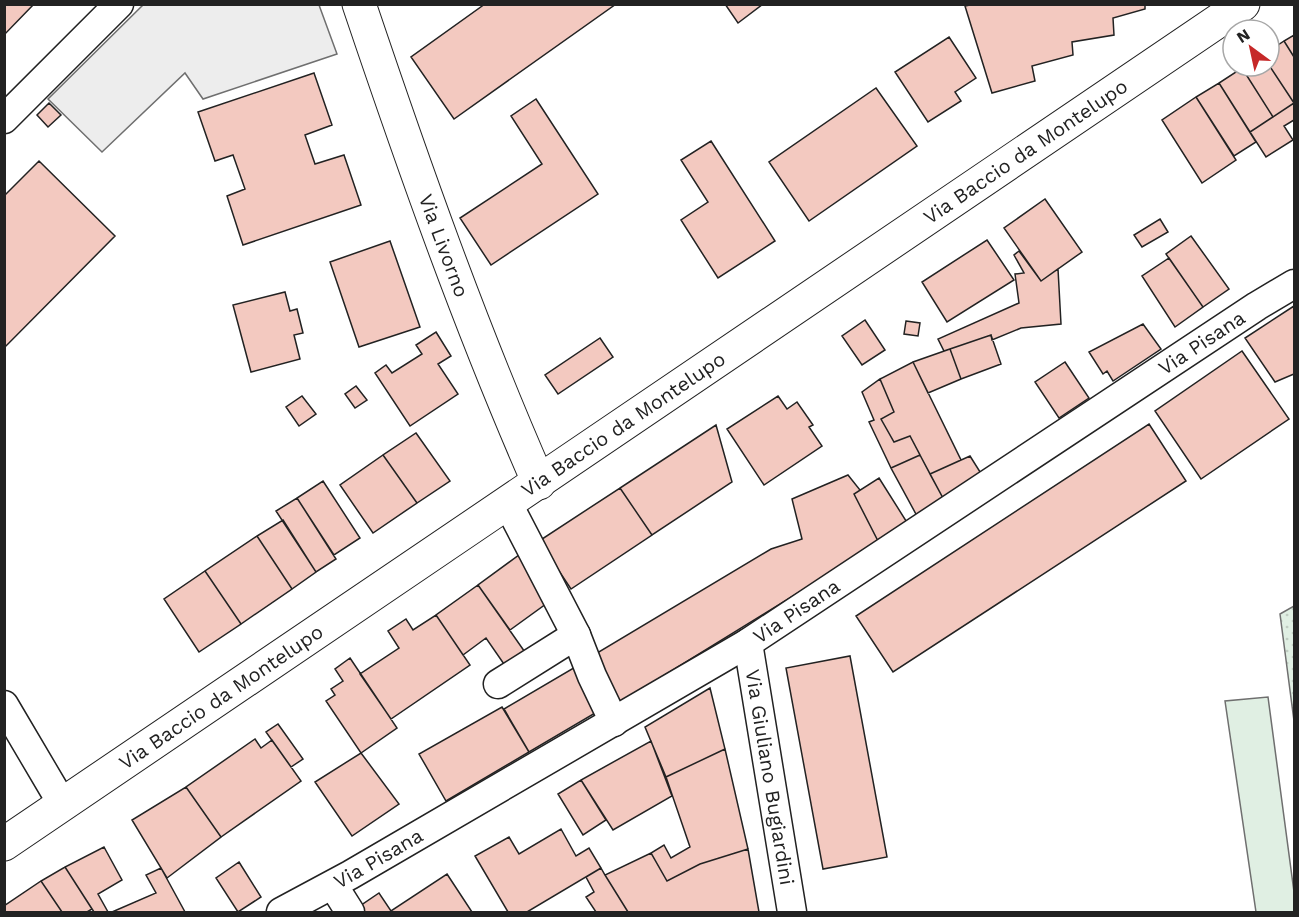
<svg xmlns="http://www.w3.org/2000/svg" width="1299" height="917" font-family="'Work Sans',sans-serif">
<defs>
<pattern id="green-dots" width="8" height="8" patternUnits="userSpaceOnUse" patternTransform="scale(1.5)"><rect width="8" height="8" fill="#e0efe3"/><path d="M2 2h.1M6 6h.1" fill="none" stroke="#c0cdc2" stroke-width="1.8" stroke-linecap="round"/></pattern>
</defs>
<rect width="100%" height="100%" fill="#fff"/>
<path fill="url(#green-dots)" stroke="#6f6f6f" stroke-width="1.5" d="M1294,606v115l-14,-107z"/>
<path fill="#e0efe3" stroke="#6f6f6f" stroke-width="1.5" d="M1268,697l26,195v20h-38l-31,-211z"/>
<path fill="#ededed" stroke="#6f6f6f" stroke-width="1.5" d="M144,4l175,1 18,49 -134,45 -18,-26 -83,79 -54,-53z"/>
<path fill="#f3c9c0" stroke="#222" stroke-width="1.5" d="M4,4h30l-30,31z
M485,4h131l-162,115 -43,-62z
M725,4h38l-25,19z
M975,4h170v5l-32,9 1,17 -42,7 1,13 -41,11 3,15 -43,12 -27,-87z
M1294,35v22l-10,-16z
M949,37l27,41 -21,14 6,9 -33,21 -33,-50z
M1284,41l10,16v46l-25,-38v-14z
M1269,65l25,38 -21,14 -31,-49 4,-2z
M1242,68l31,49 -23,15 -31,-49z
M314,73l18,52 -27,10 10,29 29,-9 17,50 -118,40 -16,-49 18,-7 -12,-34 -18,6 -17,-49z
M1219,83l37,59 -22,14 -38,-59z
M876,88l41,58 -108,75 -40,-59z
M1196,97l40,63 -34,23 -40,-63z
M536,99l62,95 -107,71 -31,-47 82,-54 -31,-48z
M49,103l12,12 -13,12 -11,-12z
M1294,103v17l-10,6 9,14 -27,17 -16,-25z
M711,141l64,100 -57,37 -37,-58 27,-18 -27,-42z
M39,161l76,75 -111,112v-152z
M1045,199l37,53 -41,29 -37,-53z
M1160,219l8,13 -26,15 -8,-12z
M1191,236l38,53 -26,18 -37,-53z
M987,240l27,40 -67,42 -25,-40z
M390,241l30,86 -61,20 -29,-85z
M1019,251l22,30 17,-12 3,55 -40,4 -29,12 -1,-5 -47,16 -6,-12 81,-36 -4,-29 9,-1 -10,-18z
M1169,258l34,49 -28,20 -33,-51z
M285,292l5,19 7,-2 6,24 -9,2 6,24 -49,13 -18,-67z
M1294,306v68l-19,8 -30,-44z
M865,320l20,30 -23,15 -20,-29z
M906,321l14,2 -2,13 -14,-2z
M1143,324l18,25 -48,32 -6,-10 -4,3 -14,-22z
M436,332l15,24 -13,8 20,30 -48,32 -35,-53 11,-8 6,8 30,-19 -6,-9z
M991,335l10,29 -40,15 -11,-30z
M600,338l13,19 -55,37 -13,-19z
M950,349l11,30 -33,14 -15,-31z
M1242,351l47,68 -88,60 -46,-68z
M913,362l48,98 -31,14 -20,-38 -16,6 -13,-23 13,-7 -14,-33z
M1065,362l24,36 -30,20 -24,-36z
M880,379l14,33 -13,7 13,23 16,-6 10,19 -29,13 -22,-46 5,-2 -12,-28z
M356,386l11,14 -12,8 -10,-14z
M302,396l14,18 -17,12 -13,-19z
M778,396l9,13 10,-7 16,23 -4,2 13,19 -58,39 -37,-56z
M1149,424l37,57 -293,191 -37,-56z
M716,425l16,57 -80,53 -32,-47z
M416,433l34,48 -33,22 -34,-48z
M383,455l34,48 -44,30 -33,-48z
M920,455l24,45 -27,16 -26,-48z
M970,456l12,19 -38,25 -14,-26z
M848,475l12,15 -6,4 25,49 -266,164 -21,-51 179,-107 31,-10 -10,-40z
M879,478l29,46 -29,19 -25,-49z
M323,481l37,57 -26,17 -37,-57z
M620,488l32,47 -81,54 -32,-48z
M297,498l39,61 -20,13 -40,-61z
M283,520l33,52 -24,17 -35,-53z
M257,536l35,53 -51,35 -36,-53z
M523,552l27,49 -40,29 -32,-45z
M205,571l36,53 -42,28 -35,-53z
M478,585l49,70 -21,12 -20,-29 -23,17 -27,-40z
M436,615l34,50 -79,54 -31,-45 39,-26 -11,-17 18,-12 7,11z
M850,656l37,201 -64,12 -37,-201z
M350,658l47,70 -36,25 -35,-52 9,-6 -4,-6 12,-8 -8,-12z
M577,666l25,43 -73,43 -25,-43z
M710,688l15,61 -59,28 -21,-50z
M502,707l27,45 -83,49 -27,-47z
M278,724l25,35 -12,8 -25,-35z
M255,739l6,9 11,-8 29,41 -80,56 -35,-50z
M651,741l21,55 -59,34 -32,-50z
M725,749l23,100 -48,15 -33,17 -16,-28 13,-8 7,13 19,-11 -24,-70z
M361,753l38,51 -47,32 -37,-54z
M581,780l25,40 -23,15 -25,-41z
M186,787l35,50 -54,41 -35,-58z
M561,829l15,27 13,-8 12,20 -74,44h-19l-33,-56 34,-19 10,17z
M104,847l18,33 -24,14 10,18h-14l-29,-45z
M748,849l11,63h-131l-23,-37 46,-22 16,28 33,-17z
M239,862l22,35 -23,15 -22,-34z
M65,867l27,42 -5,3h-25l-21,-31z
M161,868l24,44h-73l44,-19 -10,-18z
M601,868l4,7 23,37h-32l-10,-15 8,-5 -8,-15z
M447,874l25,38h-112l-3,-4 22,-15 12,18z
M41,881l21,31h-58v-6z"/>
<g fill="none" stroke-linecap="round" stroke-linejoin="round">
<defs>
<g id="minor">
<path d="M4,119l115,-115"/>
<path d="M508,504l68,131 16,41 22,46"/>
<path id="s1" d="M748,643l44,269"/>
<path d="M498,684l78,-49"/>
<path d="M4,705l59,100"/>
<path d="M333,885l17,27"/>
<path id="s2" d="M281,912l69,-37 398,-232 509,-337 37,-22"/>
</g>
<g id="tertiary">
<path id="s3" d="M359,4c55,163 111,322 180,479"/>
<path id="s4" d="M4,844l1239,-840"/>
</g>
</defs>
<use href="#minor" stroke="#222" stroke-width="31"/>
<use href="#tertiary" stroke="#222" stroke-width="35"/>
<use href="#minor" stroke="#fff" stroke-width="28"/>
<use href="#tertiary" stroke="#fff" stroke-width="33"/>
</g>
<g text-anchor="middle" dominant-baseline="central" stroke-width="4.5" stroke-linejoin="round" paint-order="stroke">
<g font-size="20" fill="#222" stroke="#fff">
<text stroke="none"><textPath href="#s4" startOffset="1234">Via Baccio da Montelupo</textPath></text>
<text stroke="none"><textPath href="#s3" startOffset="256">Via Livorno</textPath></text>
<text stroke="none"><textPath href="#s2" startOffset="1083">Via Pisana</textPath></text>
<text stroke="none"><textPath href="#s4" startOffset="748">Via Baccio da Montelupo</textPath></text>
<text stroke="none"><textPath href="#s2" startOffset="597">Via Pisana</textPath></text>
<text stroke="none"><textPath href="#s4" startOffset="262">Via Baccio da Montelupo</textPath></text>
<text stroke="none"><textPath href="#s1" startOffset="136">Via Giuliano Bugiardini</textPath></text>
<text stroke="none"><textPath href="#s2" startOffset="111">Via Pisana</textPath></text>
</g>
</g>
<rect width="1299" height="917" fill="none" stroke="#222222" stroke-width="12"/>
<g transform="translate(1251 48) rotate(327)"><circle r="28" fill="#ffffff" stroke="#a7a7a7" stroke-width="1.5"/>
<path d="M0-4.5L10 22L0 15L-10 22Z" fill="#c62828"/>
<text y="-9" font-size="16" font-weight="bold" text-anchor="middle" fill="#222222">N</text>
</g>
</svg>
